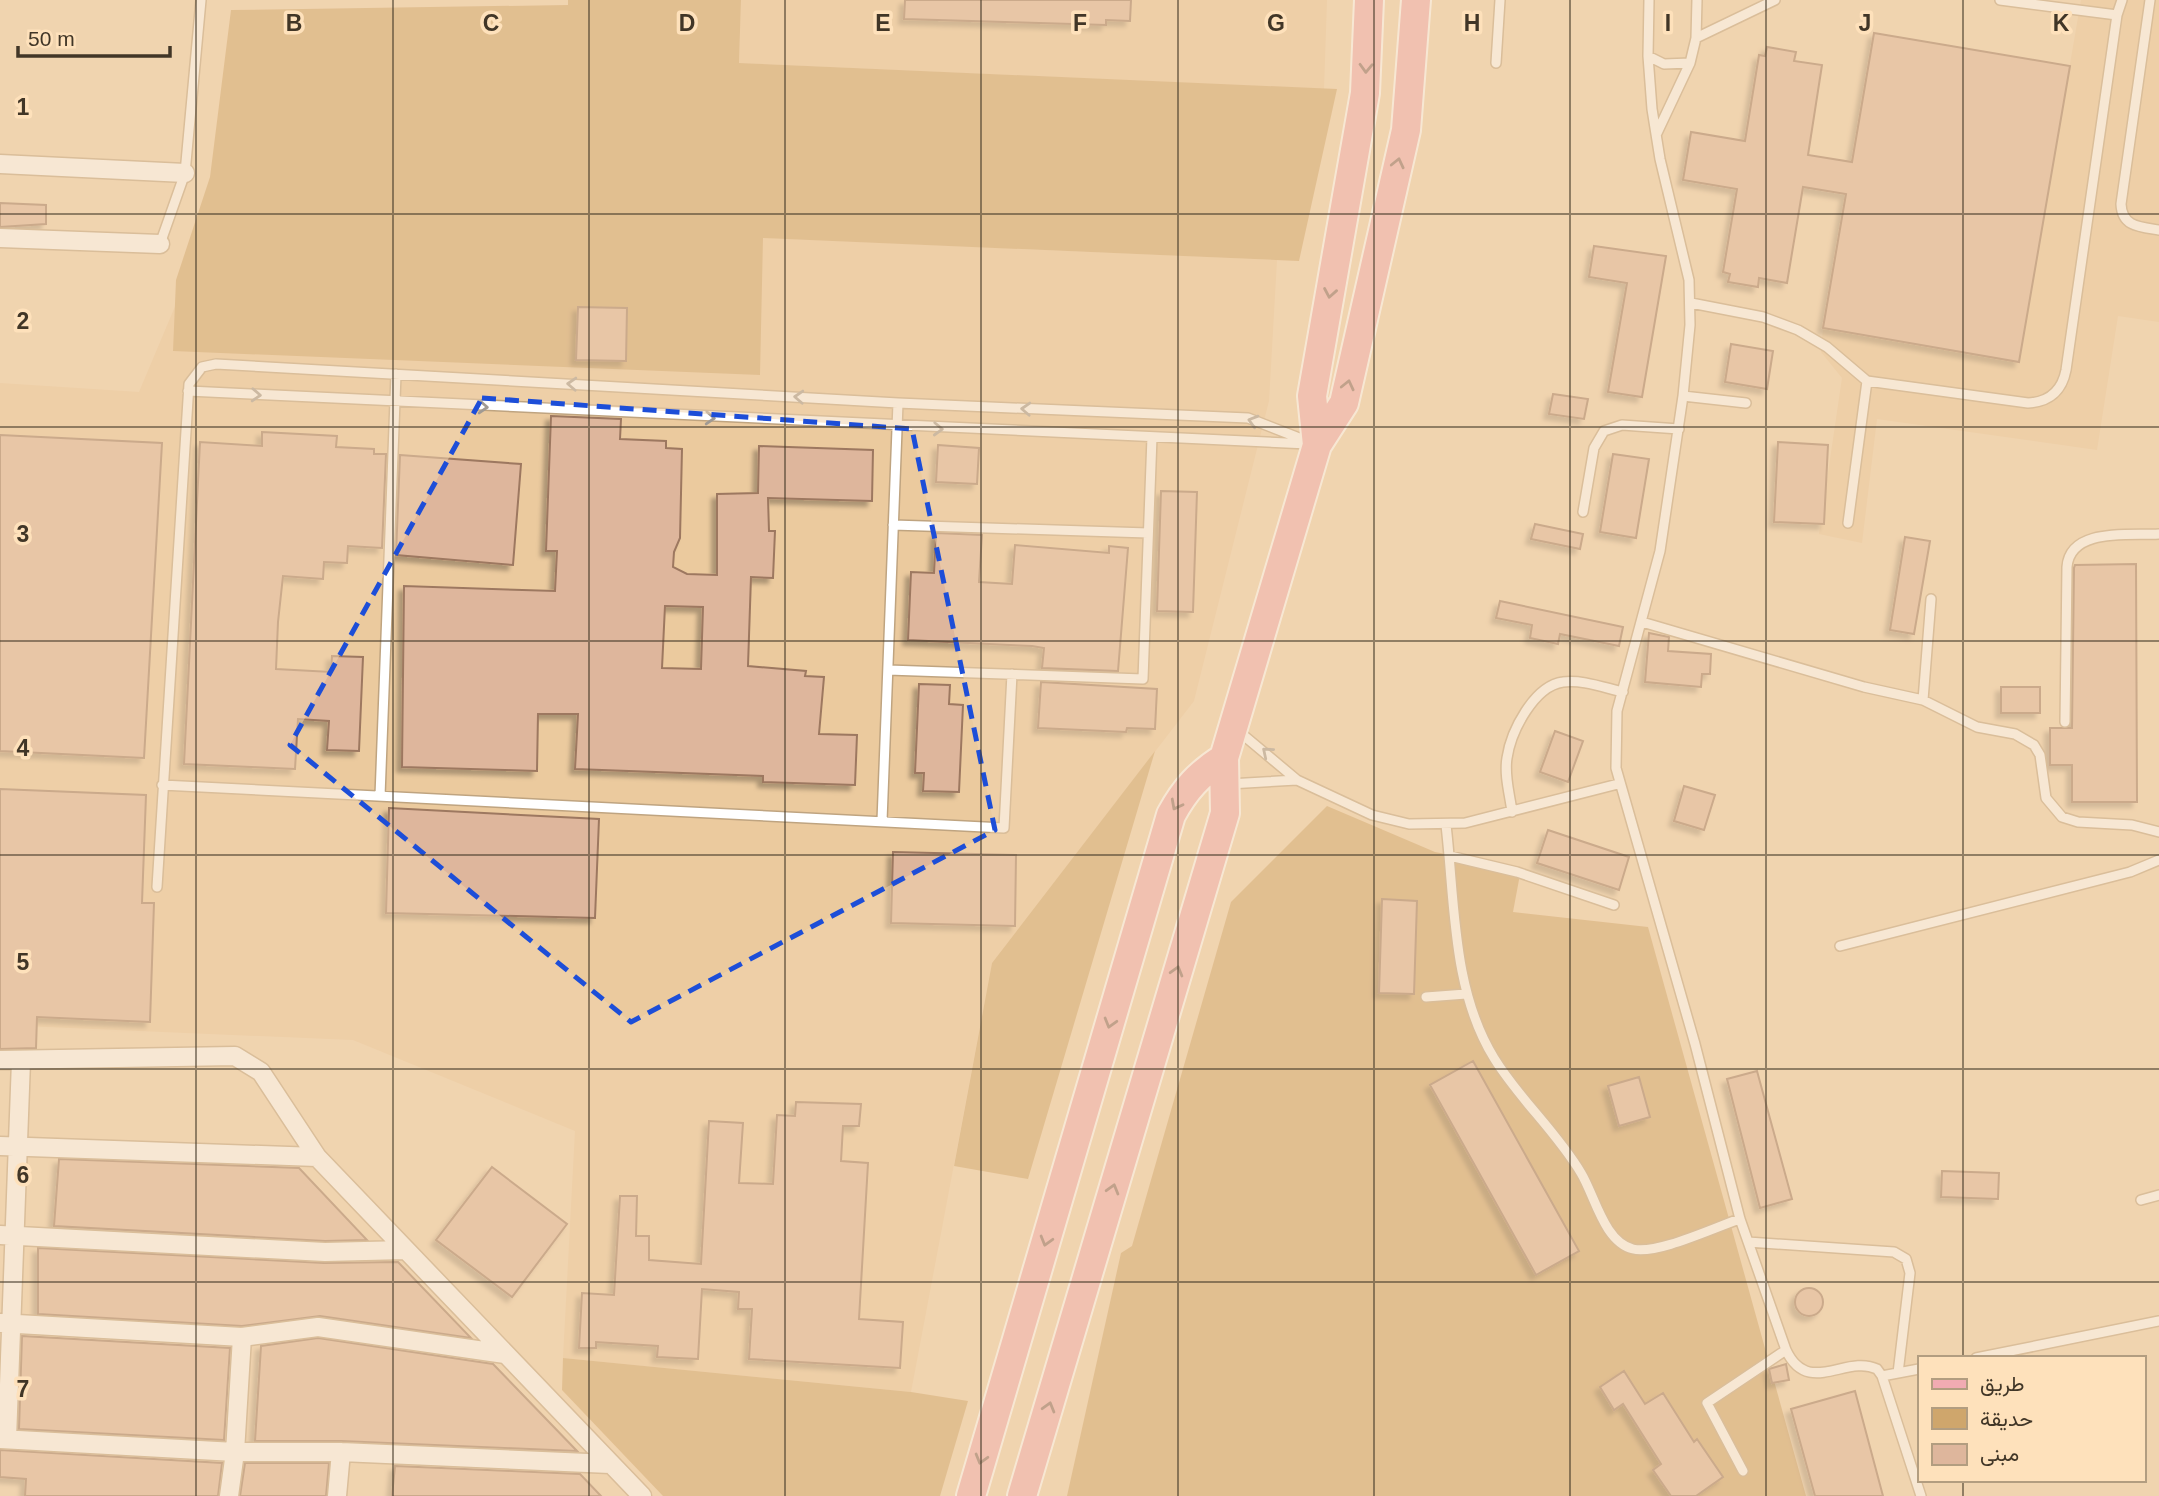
<svg xmlns="http://www.w3.org/2000/svg" width="2159" height="1496" font-family="Helvetica,Vazirmatn,sans-serif">
<defs>
<filter id="shadow"><feDropShadow dx="-5" dy="5" stdDeviation="2" flood-color="#0004"/></filter>
</defs>
<rect width="100%" height="100%" fill="#f0d4af"/>
<path fill="#ebca9e" d="M741,0h586l-3,89 -585,-26z
M2081,0h78v322l-41,-6 -21,134 -220,-31 -15,124 -43,-9 23,-156 -21,-26 2,-24 196,33z
M214,214l1063,46 -8,141 -75,300 -202,262 -81,429 -348,-34 12,-227 -222,-91 -353,-15v-642l139,9z"/>
<path fill="#cfa66c" d="M568,0h173l-2,63 598,26 -38,172 -536,-23 -3,137 -587,-24 3,-71 34,-103 21,-167 337,-5z
M1155,751l-127,428 -74,-13 38,-203z
M1327,806l108,46 86,17 -8,43 135,15 158,569h-739l54,-243 11,-7 99,-344z
M563,1358l348,34 57,9 -28,95h-277l-101,-106z"/>
<path fill="#deb69c" stroke="#9d7860" stroke-width="2" fill-rule="evenodd" filter="url(#shadow)" d="M905,0h226l-1,21 -24,-1v5l-202,-6z
M1874,33l196,33 -51,296 -196,-34 23,-134 -43,-7 -16,96 -28,-5 -1,9 -30,-5 2,-8 -7,-2 14,-83 -54,-9 8,-48 54,9 14,-86 6,1 2,-9 29,5 -2,9 28,4 -14,90 44,7z
M0,203l46,2v19l-46,3z
M1594,246l72,10 -24,141 -34,-5 19,-109 -38,-6z
M578,307l49,1 -1,53 -50,-1z
M1731,344l42,7 -6,38 -42,-7z
M1553,394l35,5 -4,20 -35,-5z
M551,416l70,3 -1,20 46,2v7l16,1 -2,89 -6,14 -1,15 14,7 30,1v-81l41,-1 1,-47 114,4 -1,51 -104,-3 1,33h6l-2,47 -22,-1 -3,89 58,5 -1,5 19,1 -5,57 38,1 -2,50 -92,-3v-6l-188,-7 3,-55h-40l-1,57 -135,-4 2,-181 151,5 2,-40h-11zM665,606l38,1 -2,62 -39,-1z
M262,432l75,4 -1,11 38,2v5h12l-4,94 -34,-2 -1,17 -23,-1 -1,17 -40,-3 -5,46 -2,47 55,3 1,-16 31,1 -4,94 -32,-1 2,-29 -31,-2 -3,50 -111,-5 16,-322 62,4z
M0,435l162,8 -18,315 -144,-7z
M1778,442l50,3 -4,79 -50,-2z
M938,445l41,3 -2,36 -41,-2z
M1613,454l36,5 -13,79 -36,-6z
M400,455l121,9 -8,101 -117,-10z
M1161,491l36,1 -4,120 -36,-1z
M1535,524l48,10 -3,15 -49,-10z
M936,533l46,2 -3,47 33,2 3,-39 94,8v-7l19,2 -10,123 -76,-3 2,-20 -12,-2 -124,-6 3,-68 23,1z
M1905,537l25,4 -16,93 -24,-4z
M2136,564l1,238h-65v-37h-22v-37h22l2,-160 1,-3z
M1500,601l123,26 -4,19 -59,-12 -2,10 -28,-6 2,-13 -36,-7z
M1649,633l20,4 -1,14 43,3 -1,20h-8l-1,13 -56,-5z
M1041,682l116,7 -2,40 -28,-1 -1,4 -88,-4z
M919,684l31,1 -1,19 14,1 -4,87 -36,-1 1,-18h-9z
M2001,687h39v26h-39z
M1555,731l28,10 -15,41 -28,-10z
M1684,786l31,9 -11,35 -30,-9z
M0,789l146,6 -4,108h12l-4,119 -113,-5 -1,31 -36,1z
M389,808l210,11 -4,99 -209,-5z
M1548,830l81,27 -10,33 -82,-27z
M893,852l123,3 -1,71 -124,-3z
M1382,899l35,2 -3,93 -35,-1z
M1473,1061l106,190 -43,24 -106,-190z
M1757,1071l35,128 -32,9 -33,-129z
M1639,1077l11,40 -31,9 -11,-40z
M796,1102l65,2 -2,22h-16l-2,35 27,2 -9,156 44,3 -3,46 -151,-9 3,-50h-14l1,-17 -37,-3 -4,70 -41,-2 1,-11 -62,-4v6h-17l3,-55 32,2 6,-99h17l-1,40h13v24l52,4 8,-143 34,2 -4,60 34,1 4,-69 18,1z
M59,1159l240,9 68,72 -42,1 -271,-15z
M492,1167l75,57 -55,73 -76,-57z
M1942,1171l57,2 -1,26 -57,-2z
M38,1248l286,15 74,-1 73,76 -151,-22 -78,10 -204,-12z
M1795 1302a14 14 0 1 1 28 0a14 14 0 1 1-28 0Z
M22,1336l208,12 -6,92 -205,-11z
M318,1338l175,26 84,87 -236,-10h-86l6,-95z
M1786,1364l3,16 -17,3 -3,-14z
M1624,1371l21,33 18,-11 31,49 3,-3 26,38 -27,19h-25l-18,-26 8,-6 -38,-60 -9,6 -14,-23z
M1855,1391l28,105h-68l-24,-87z
M0,1450l222,13 -4,33h-193l1,-17 -26,-2z
M245,1463h84l-3,33h-86z
M395,1466l185,8 21,22h-209z"/>
<g fill="none" stroke-linecap="round" stroke-linejoin="round">
<defs>
<path id="service" d="M1649,0l-1,56 4,53 8,50 29,121 1,45 -7,71 -23,155 -43,160 -1,57 79,276 45,175 46,131c22,47 60,4 91,19l5,7 39,120
M2000,0l117,15
M2150,0l-29,204c1,23 19,23 38,26
M1696,38l79,-38
M1648,56l16,8 26,-1
M1496,63l4,-63
M1657,133l33,-70 6,-25 1,-38
M160,244l25,-71 16,-173
M1691,303l72,14 35,13 29,17 40,34 161,22c21,-1 34,-12 38,-33l51,-355 5,-15
M188,391l1120,53
M1683,396l63,7
M1583,512l11,-64 10,-17 18,-6 57,4
M1848,523l19,-142
M893,525l255,8
M1642,622l222,65 59,13 54,27 38,7 19,11 6,10 6,43 16,19 16,5 54,3 27,7
M888,670l255,9 9,-242
M1923,700l8,-101
M2065,722l2,-155c3,-40 63,-31 92,-33
M1236,729l61,51 75,35 37,9 56,-1 153,-39
M1229,784l68,-4
M162,785l842,43 8,-154
M380,796l16,-422
M1512,812c-2,-17 -8,-36 -5,-54 4,-27 27,-72 56,-76 18,-3 42,6 60,10
M882,821l16,-418
M1446,825c9,77 6,165 48,233 25,41 62,73 87,115 14,23 23,69 52,76 24,6 82,-22 107,-30
M1450,856l67,16 97,33
M157,887l32,-503 13,-17 14,-3 682,39 350,15 64,25
M1840,946l290,-74 29,-12
M1426,997l40,-3
M2141,1200l18,-5
M1748,1242l146,10 12,7 4,14 -12,100
M1976,1358l183,-37
M1882,1376l37,-7
M1743,1471l-36,-68 79,-53"/>
<path id="minor" d="M0,164l185,9
M0,238l160,6
M0,1060l235,-4 26,16 56,85 325,339
M0,1146l317,11
M0,1235l325,17 80,-2
M0,1323l242,14 76,-10 187,27
M0,1439l235,13h106l269,12
M7,1439l14,-378
M229,1496l6,-44 7,-115
M337,1496l4,-44"/>
<path id="primary" d="M1317,445l-5,-49 53,-303 4,-93
M971,1496l200,-681c14,-26 28,-41 53,-57
M1022,1496l203,-683 -1,-55 93,-313 27,-42 62,-273 10,-130"/>
</defs>
<use href="#service" stroke="#bfa480" stroke-width="12"/>
<use href="#minor" stroke="#bfa480" stroke-width="21"/>
<use href="#primary" stroke="#fff" stroke-width="32"/>
<use href="#service" stroke="#fff" stroke-width="9"/>
<use href="#minor" stroke="#fff" stroke-width="18"/>
<use href="#primary" stroke="#f1abb2" stroke-width="28"/>
</g>
<defs><path id="oneway-chevron" d="M-2-3.5L2.5 0L-2 3.5" fill="none" stroke-width="1.6" stroke-linecap="round" stroke-linejoin="round" transform="scale(1.75)"/></defs>
<g stroke="#87655f">
<use href="#oneway-chevron" transform="translate(1366 68) rotate(92)"/>
<use href="#oneway-chevron" transform="translate(1398 163) rotate(-77)"/>
<use href="#oneway-chevron" transform="translate(1330 293) rotate(100)"/>
<use href="#oneway-chevron" transform="translate(1348 385) rotate(-77)"/>
<use href="#oneway-chevron" transform="translate(1176 805) rotate(118)"/>
<use href="#oneway-chevron" transform="translate(1177 971) rotate(-74)"/>
<use href="#oneway-chevron" transform="translate(1110 1023) rotate(106)"/>
<use href="#oneway-chevron" transform="translate(1113 1189) rotate(-74)"/>
<use href="#oneway-chevron" transform="translate(1046 1241) rotate(106)"/>
<use href="#oneway-chevron" transform="translate(1049 1407) rotate(-74)"/>
<use href="#oneway-chevron" transform="translate(981 1459) rotate(106)"/>
</g>
<g stroke="#a09a93">
<use href="#oneway-chevron" transform="translate(572 384) rotate(-177)"/>
<use href="#oneway-chevron" transform="translate(256 395) rotate(3)"/>
<use href="#oneway-chevron" transform="translate(799 397) rotate(-177)"/>
<use href="#oneway-chevron" transform="translate(483 407) rotate(3)"/>
<use href="#oneway-chevron" transform="translate(1026 409) rotate(-177)"/>
<use href="#oneway-chevron" transform="translate(710 418) rotate(3)"/>
<use href="#oneway-chevron" transform="translate(1253 421) rotate(-164)"/>
<use href="#oneway-chevron" transform="translate(938 429) rotate(2)"/>
<use href="#oneway-chevron" transform="translate(1267 752) rotate(-140)"/>
</g>
<path d="M0 0H2159V1496H0ZM482,398l430,31 83,401 -364,192 -341,-277z" fill="#f0d4af" fill-opacity=".55" fill-rule="evenodd"/>
<path fill="none" stroke="#1d4ed8" stroke-width="5" stroke-dasharray="14 9" stroke-linejoin="round" d="M482,398l430,31 83,401 -364,192 -341,-277z"/>
<path fill="none" stroke="#413627" stroke-width="2" stroke-opacity="0.55" d="M196,0v1496M393,0v1496M589,0v1496M785,0v1496M981,0v1496M1178,0v1496M1374,0v1496M1570,0v1496M1766,0v1496M1963,0v1358M0,214h2159M0,427h2159M0,641h2159M0,855h2159M0,1069h2159M0,1282h2159M1963,1480v16"/>
<g font-size="23" text-anchor="middle" font-weight="bold" fill="#413627" stroke="#fee1bb" stroke-width="7" stroke-linejoin="round" paint-order="stroke">
<text x="294" y="31">B</text>
<text x="491" y="31">C</text>
<text x="687" y="31">D</text>
<text x="883" y="31">E</text>
<text x="1080" y="31">F</text>
<text x="1276" y="31">G</text>
<text x="1472" y="31">H</text>
<text x="1668" y="31">I</text>
<text x="1865" y="31">J</text>
<text x="2061" y="31">K</text>
<text x="23" y="115">1</text>
<text x="23" y="329">2</text>
<text x="23" y="542">3</text>
<text x="23" y="756">4</text>
<text x="23" y="970">5</text>
<text x="23" y="1183">6</text>
<text x="23" y="1397">7</text>
</g>
<rect x="1918" y="1356" width="228" height="126" fill="#fee1bb" stroke="#b29d80" stroke-width="2"/>
<rect x="1932" y="1379" width="35" height="10" fill="#f1abb2" stroke="#b29d80" stroke-width="2"/>
<text x="1980" y="1391" font-size="21" fill="#413627">طريق</text>
<rect x="1932" y="1408" width="35" height="21" fill="#cfa66c" stroke="#b29d80" stroke-width="2"/>
<text x="1980" y="1426" font-size="21" fill="#413627">حديقة</text>
<rect x="1932" y="1444" width="35" height="21" fill="#deb69c" stroke="#b29d80" stroke-width="2"/>
<text x="1980" y="1461" font-size="21" fill="#413627">مبنى</text>
<path d="M18 46v10h152v-10" fill="none" stroke="#413627" stroke-width="3.5"/>
<text x="28" y="46" font-size="21" fill="#413627" stroke="#fee1bb" stroke-width="5" paint-order="stroke">50 m</text>
</svg>
